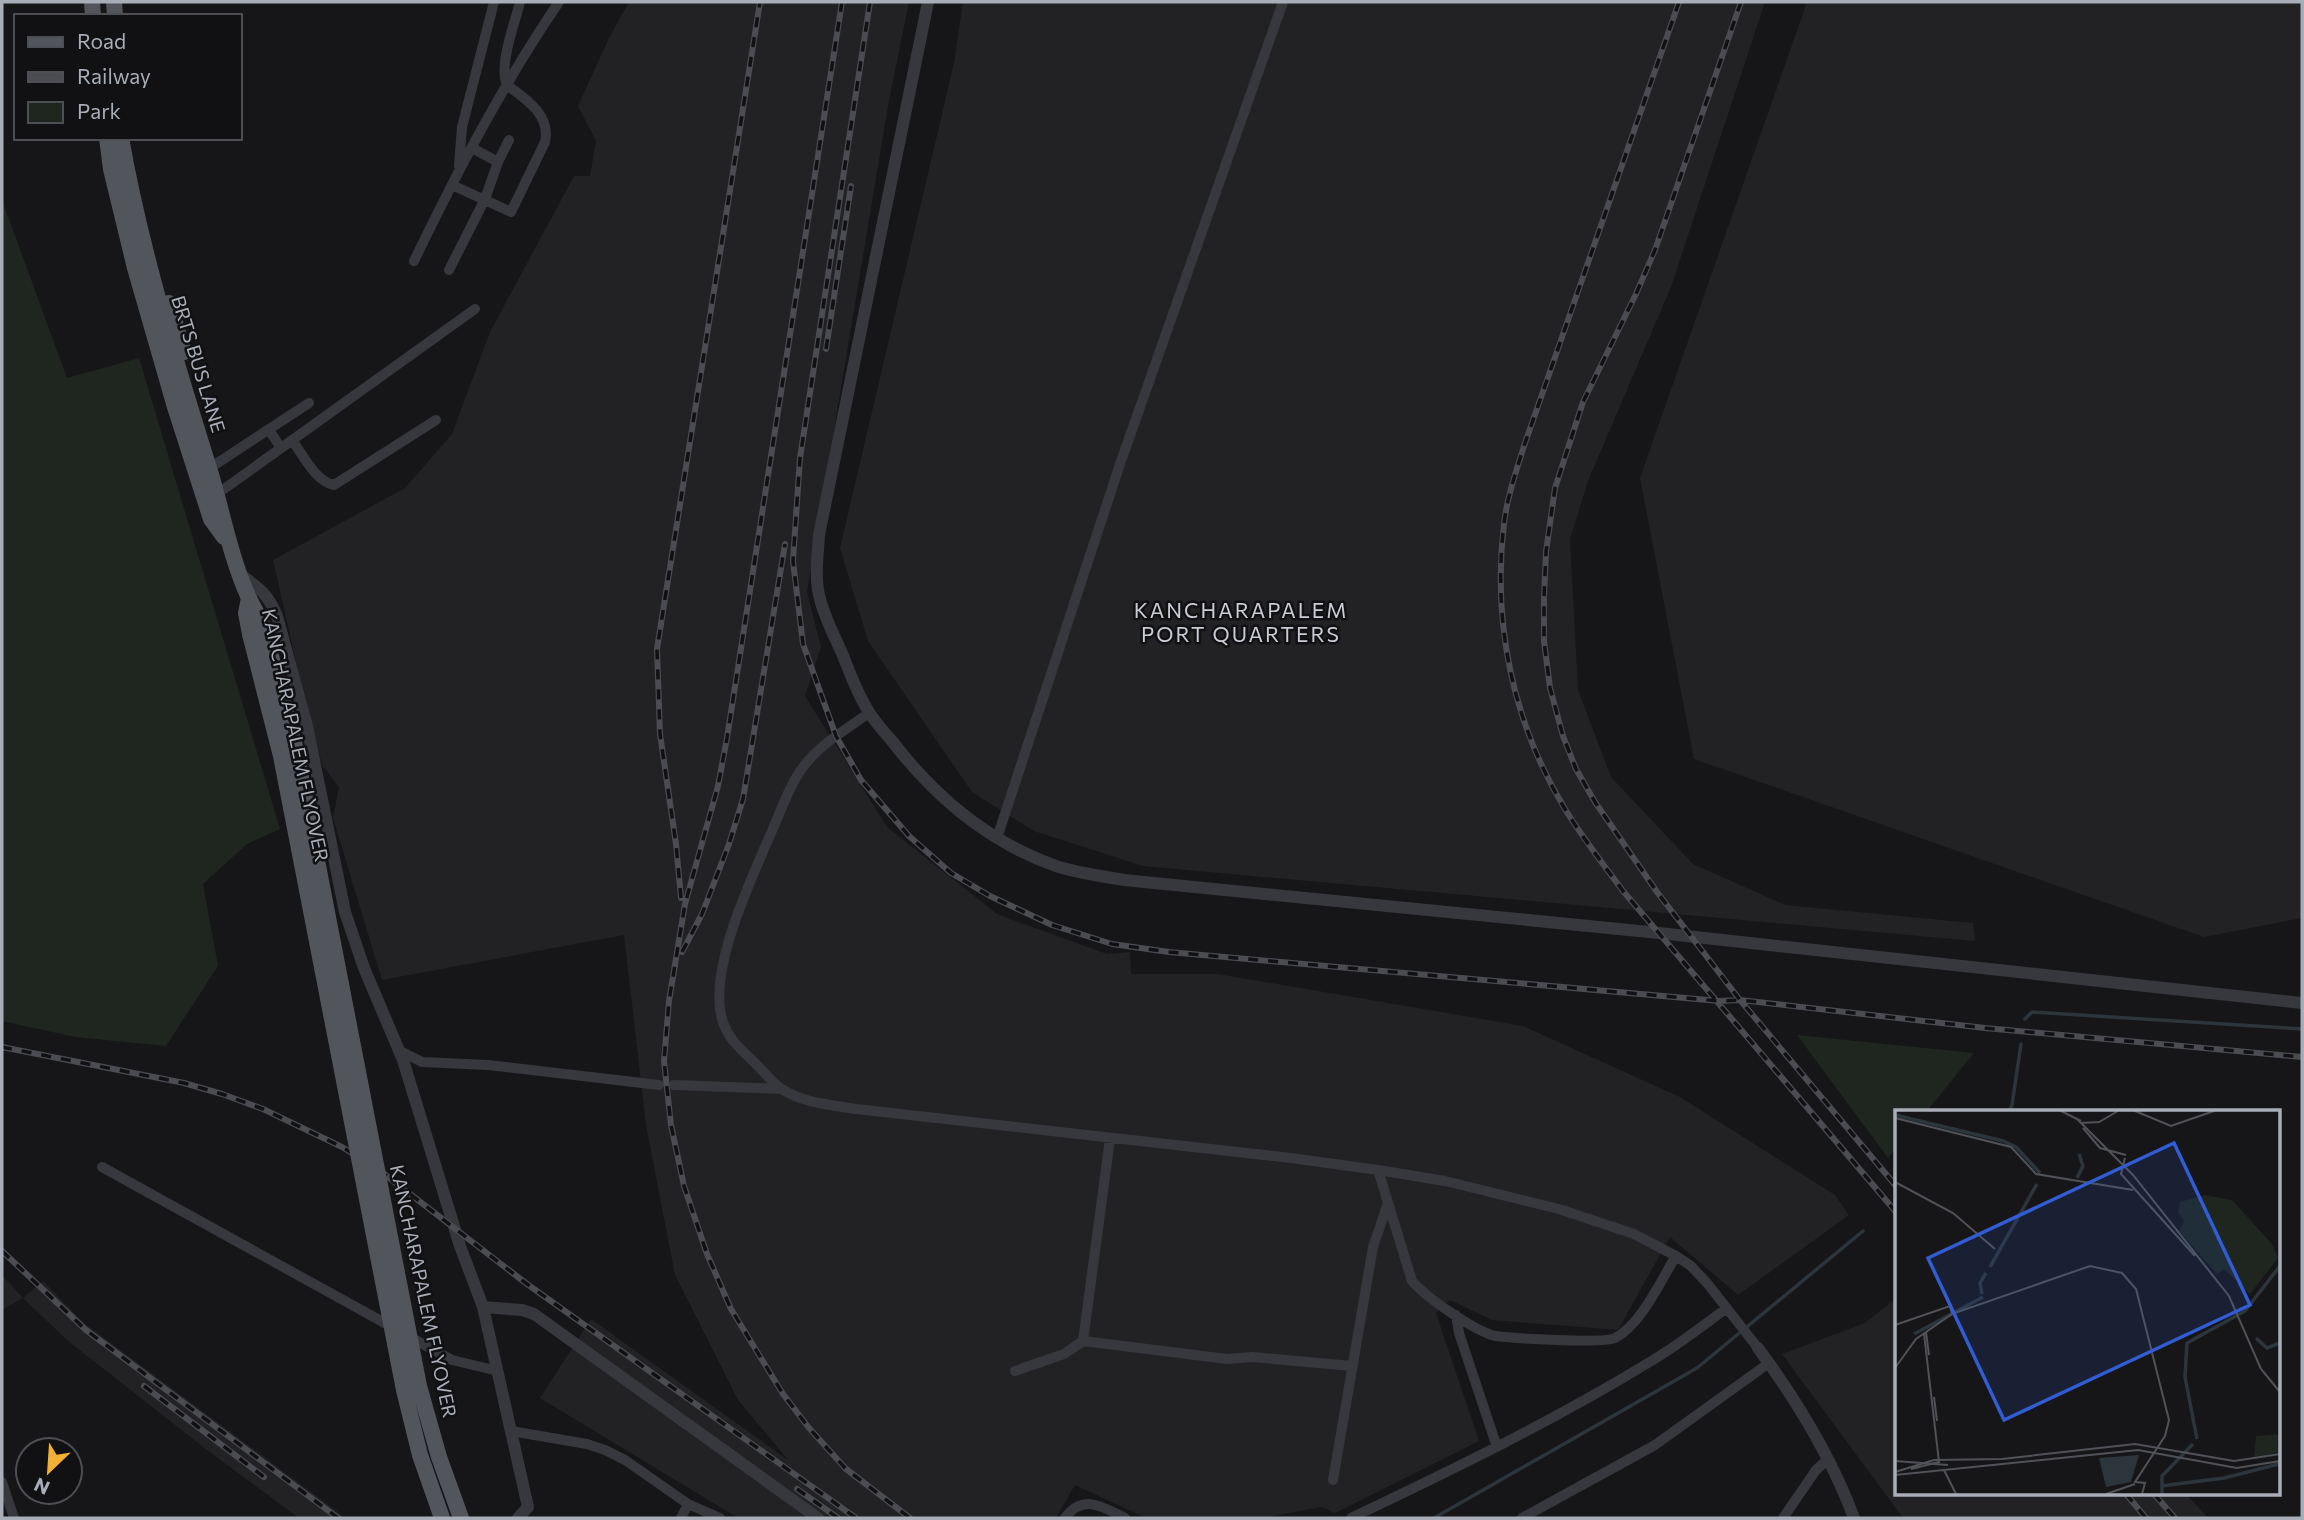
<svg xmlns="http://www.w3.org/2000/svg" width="2304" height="1520" font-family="Commissioner,sans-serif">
<rect width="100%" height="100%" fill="#161618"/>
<path fill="#222225" d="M629,2h280l-20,98 -82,492 14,55 -16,49 82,131 110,87 110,40 23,-2 1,22h87l305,52 157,71 155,98 14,20 -111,80 -68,-58 -52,93 -126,-10 -42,-20 -14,13 43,128 -144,72 -14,-6 -57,11h-118l-71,-33 -19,33h-318l-198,-120 51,-79 197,141 -50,-60 -63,-125 -29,-150 -22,-190 -242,45 -49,-162 6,-31 -17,-22 -21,-81 -28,-124 132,-72 47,-54 38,-102 84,-156h16l6,-35 -18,-35 31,-68z
M963,2h802l-94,285 -83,194 -18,58 8,151 33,87 82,87 92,41 188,18 2,18 -832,-75 -109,-35 -62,-39 -104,-151 -28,-93 114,-485z
M1807,2h495v916l-98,19 -510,-178 -54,-281z
M2,1275l21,23 20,-17 41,42 262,195h-47l-88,-65 -143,-112 -45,-43 -21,12z
M1896,1298v196h290l22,24h-305l-121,-164 83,-31z"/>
<path fill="#1e261f" d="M2,200l65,178 72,-20 141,471 -33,15 -44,40 15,82 -52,80 -91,-9 -73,-16z
M1797,1035l177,18 -48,59h-30v36l-8,10z"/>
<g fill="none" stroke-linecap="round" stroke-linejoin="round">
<path stroke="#2c353c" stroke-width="3.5" d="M2025,1019l7,-7 270,17
M2009,1112l3,-7 9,-61
M1434,1518l263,-150 166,-137"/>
<path stroke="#37383d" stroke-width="10" d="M472,148l26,14
M459,166l3,-39 32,-125
M452,185l59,27 34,-70c6,-27 -19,-43 -38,-57 -9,-19 8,-62 13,-83
M414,261c43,-89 89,-177 145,-259
M449,270l36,-71 13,-37 11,-22
M269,430l12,18
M292,440c11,15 23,41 42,45l102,-65
M216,464l93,-61
M224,489l251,-180
M869,713c-21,15 -45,29 -62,49 -17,20 -25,47 -36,71 -19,45 -67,143 -47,192 6,15 18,26 30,37 9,9 16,18 26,26 22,15 51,17 76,21l435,49 87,12 67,11 114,28 75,25 42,22 15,10 16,17 51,65
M997,838l123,-374 163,-462
M400,1051l22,11 66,3 171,20
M674,1085l108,4
M102,1167l290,160
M1378,1170l34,111c15,17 61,49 83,55 18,2 107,8 120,2 26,-13 46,-58 61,-82
M1456,1315l3,18 38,114
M408,1336l44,24 46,11
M1083,1341l144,18 25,-2 100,9
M1015,1371l49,-17 19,-13 27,-202
M511,1431l76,13 18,6 20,10 63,44 32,14
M1333,1480l40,-233 15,-44
M2,1482l12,36
M681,1518l7,-14
M1065,1518c18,-25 38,-11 60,0
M1351,1518c101,-48 202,-97 297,-155 28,-16 53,-36 79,-55
M1522,1518l133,-73 114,-82
M1783,1518l33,-48 12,-11"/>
<path stroke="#37383d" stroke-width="12" d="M928,2l-109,533c-1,20 -5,43 1,64 5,20 16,40 24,59 7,18 14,37 25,54 6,10 15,20 23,29 43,56 96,101 164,125 22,7 45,10 68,14l535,53 643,70
M241,575c18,13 27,19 36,41l30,110 38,186 19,56 39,92 57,186 23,61 45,200 -10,11
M483,1307l39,3 12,4 284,204
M1758,1348c39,53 73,108 96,170"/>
<path stroke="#53555c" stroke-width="16" d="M92,2l1,14
M114,2l1,14
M107,138l4,31 24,99 40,139 36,112 13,18
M121,138c20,113 54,221 88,330 13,42 21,88 39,128 5,11 12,22 16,34
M169,303l15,49
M249,598l-3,15 4,21"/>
<defs>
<path id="rail" d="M842,2l-115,736 -9,48 -33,118 -16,97 -5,60 7,64 13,61 23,68 24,55 52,85 26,34 37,41 64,49
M870,2l-70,456 -7,103 10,83 33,92 25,44 48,56 42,37 39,23 62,29 60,19 57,8 550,49 21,-1 245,28 317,29
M1679,2l-155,444c-8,26 -17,51 -20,78 -12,99 9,199 61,285 17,28 38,55 58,82l273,321
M1741,2l-86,248 -19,44 -53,108 -28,86 -9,64 -2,45v44l6,47 13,48 13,33 19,33 62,90 83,108 156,186
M826,349l25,-163
M681,898l-5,-54 -16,-110 -3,-85 103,-647
M682,952l20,-38 27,-70 14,-45 42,-255
M2,1047l182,36 38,11 41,15 79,38 33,20 152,117 329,234
M2,1251l84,79 252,188
M144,1386l120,91
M797,1489l41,29
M2126,1494l20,24
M2154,1494l21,24"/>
</defs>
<use href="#rail" stroke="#4a4c52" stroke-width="6"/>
<use href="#rail" stroke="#111113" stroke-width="3.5" stroke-dasharray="10" stroke-linecap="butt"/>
<path stroke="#53555c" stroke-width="16" d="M264,630l30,112 125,644 20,71 22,61
M250,634l31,122 123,634 16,65 22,63"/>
</g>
<g text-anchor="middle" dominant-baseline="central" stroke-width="5" stroke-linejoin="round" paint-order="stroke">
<g font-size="19" fill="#a8adb8" stroke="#111113">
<text transform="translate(199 364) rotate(73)">BRTS BUS LANE</text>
<text transform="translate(296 735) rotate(78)">KANCHARAPALEM FLYOVER</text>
<text transform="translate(424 1291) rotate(78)">KANCHARAPALEM FLYOVER</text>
</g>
<g font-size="21" letter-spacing="2" fill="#c9ccd4" stroke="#111113">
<text x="1241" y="609">KANCHARAPALEM<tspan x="1241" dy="24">PORT QUARTERS</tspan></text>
</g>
</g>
<g transform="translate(1895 1110)">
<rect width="385" height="385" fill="#161618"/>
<path d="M310,85l27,5 40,44 6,14 -28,36 -26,-25 -7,5 -38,-43 5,-10 -6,-8 2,-11zM385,324v18l-26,5 2,-21z" fill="#1e261f"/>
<path d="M244,345l-8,27 -25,5 -7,-29z" fill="#2c353c"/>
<path fill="none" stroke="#2c353c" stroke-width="3.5" d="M0,5l108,26 13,6 24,26M182,68l6,-12 -4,-12M95,157l47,-83M87,184l-2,-11 6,-10M19,224l69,-37M361,228l11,10 13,-5M302,329l-12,-62 2,-34 58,-32 35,-45M266,376l63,-8 55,-14M267,384v-18l31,-32"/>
<path fill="none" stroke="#505258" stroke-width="2" d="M166,1l20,10M240,1l36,15 43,-15M0,8l116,29 25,27 97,16M183,10l55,55 96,121 32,73 19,23M186,13l18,-1 19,-11M188,18l17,20 26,7M230,48l-4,16 74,82M0,72l58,31 42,36M0,215l55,-19 2,8 138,-48 32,7 14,16 33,131 -4,16 -30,46 10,1 -3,11M31,222l3,23M0,258l21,-29 36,-25M39,287l3,24M0,351l53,4M16,359l28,-7 -15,-128M49,360l12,24M0,362l39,-12 68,-1 133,-15 99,17 46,-7M0,365l243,-25 99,18 43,-7M211,384l29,-10"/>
<path fill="#325cd3" fill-opacity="0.15" stroke="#325cd3" stroke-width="3.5" d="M279,33l76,162 -246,115 -76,-162z"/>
<rect width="385" height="385" fill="none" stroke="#a8adb8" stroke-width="3.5"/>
</g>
<rect width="2304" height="1520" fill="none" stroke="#a8adb8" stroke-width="7"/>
<rect x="14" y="14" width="228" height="126" fill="#111113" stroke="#4d4f55" stroke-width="2"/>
<rect x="28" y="37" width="35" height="10" fill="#53555c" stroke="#4d4f55" stroke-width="2"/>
<text x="77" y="49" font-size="21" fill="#a8adb8">Road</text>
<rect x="28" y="72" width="35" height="10" fill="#4a4c52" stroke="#4d4f55" stroke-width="2"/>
<text x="77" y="84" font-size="21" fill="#a8adb8">Railway</text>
<rect x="28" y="102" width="35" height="21" fill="#1e261f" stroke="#4d4f55" stroke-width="2"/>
<text x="77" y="119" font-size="21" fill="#a8adb8">Park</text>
<g transform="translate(49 1471) rotate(205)"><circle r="33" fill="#111113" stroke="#4d4f55" stroke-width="2"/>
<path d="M0-5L12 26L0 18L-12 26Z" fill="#f2b134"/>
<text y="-10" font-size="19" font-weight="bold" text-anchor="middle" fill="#a8adb8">N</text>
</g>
</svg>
